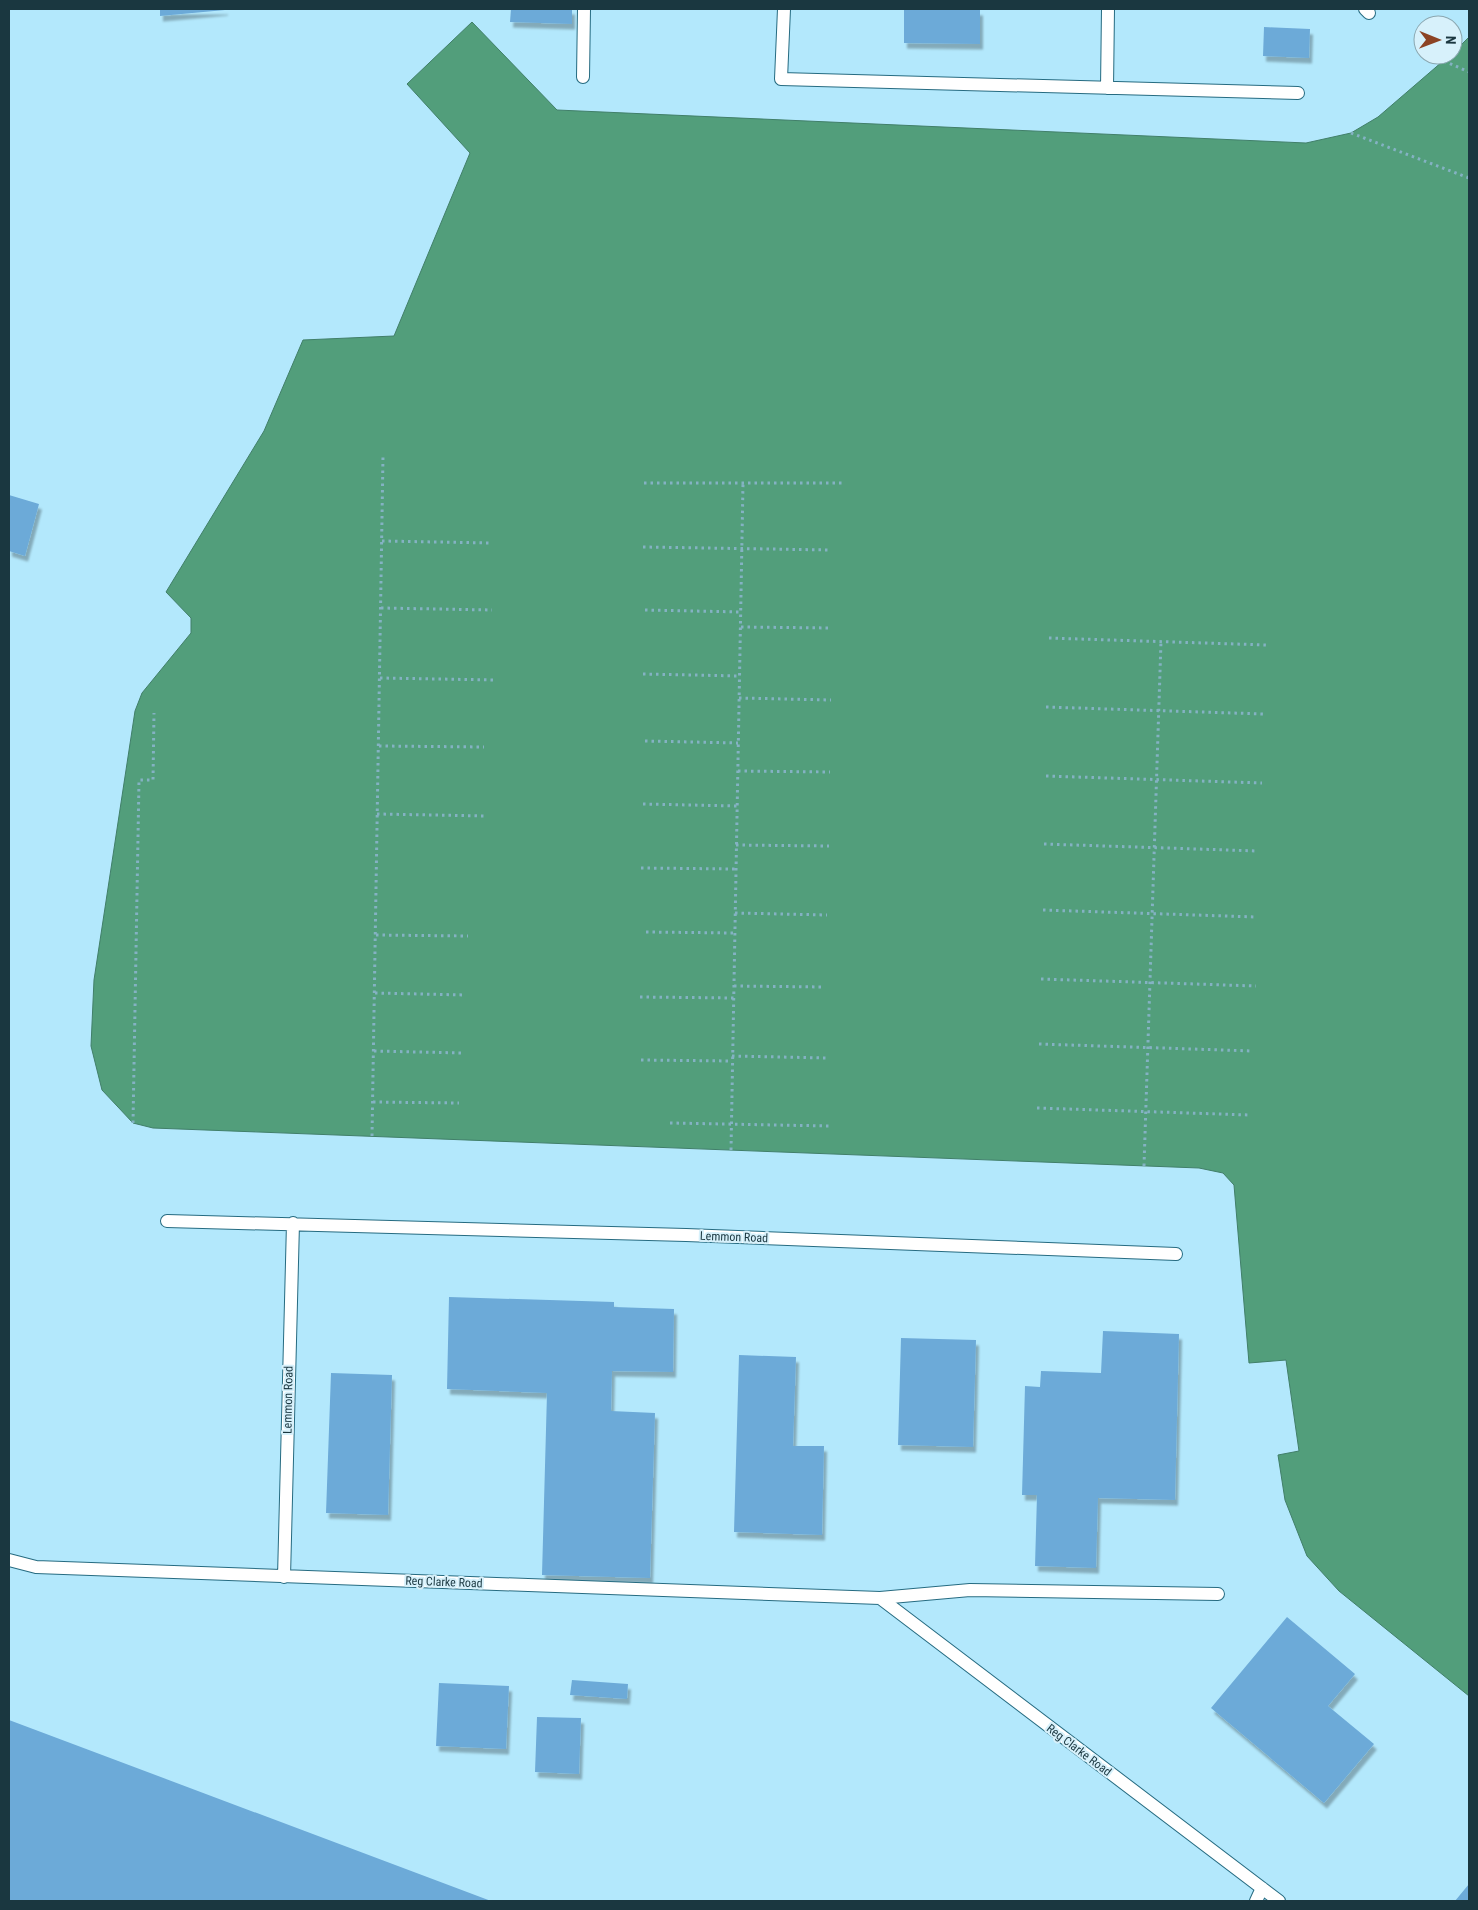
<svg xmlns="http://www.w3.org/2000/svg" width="1478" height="1910" font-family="'Roboto Condensed',sans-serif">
<defs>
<filter id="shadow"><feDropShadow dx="3" dy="5.5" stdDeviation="1" flood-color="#0004"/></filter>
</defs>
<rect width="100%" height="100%" fill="#b3e8fc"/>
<path fill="#529e7b" stroke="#417f69" d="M472,22l85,88 749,33 45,-10 27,-16 72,-62h3v-2l16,-16v1659l-130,-105 -32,-35 -22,-56 -7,-45 21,-4 -13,-91 -37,3 -15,-178 -11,-12 -24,-5 -1046,-40 -20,-5 -31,-33 -11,-44 3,-66 41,-269 7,-18 49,-60v-15l-25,-26 98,-161 39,-91 91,-4 76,-183 -63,-69z"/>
<path fill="#6caad8" filter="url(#shadow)" d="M160,9h65v1l-65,6z
M511,9h61v15l-62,-2z
M904,9l76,1v34l-76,-1z
M1264,27l46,2 -1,29 -46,-2z
M9,495l30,9 -14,52 -16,-5z
M449,1297l165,5v5l60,2 -1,63 -61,-1 -1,40 44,2 -5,165 -108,-3 5,-182 -100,-4z
M1103,1331l76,3 -4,166 -77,-2 -2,70 -61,-2 2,-71h-15l3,-109 15,1 1,-16 60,2z
M901,1338l75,2 -3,107 -75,-2z
M739,1355l57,2 -3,89h31l-2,89 -88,-3z
M331,1373l61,2 -4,140 -62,-2z
M1287,1617l68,57 -27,32 46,38 -50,59 -113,-95z
M572,1680l56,4 -1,15 -57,-4z
M439,1683l70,3 -3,63 -70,-3z
M537,1717l44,1 -2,56 -44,-2z
M9,1720l482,181h-482z
M1469,1884v17h-14z"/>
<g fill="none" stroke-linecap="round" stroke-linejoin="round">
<defs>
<path id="lane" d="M784,9l-3,70 517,14
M1365,9l4,4
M583,77l1,-68
M1107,88l1,-79
M167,1221l519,14 490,19
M9,1560l27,7 844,31 399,303
M284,1577l9,-354
M880,1598l90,-8 248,4
M1256,1901l6,-13"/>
</defs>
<use href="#lane" stroke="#266b81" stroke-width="14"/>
<path stroke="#84b2c3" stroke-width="3" stroke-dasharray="2.5 4" stroke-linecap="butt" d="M1444,61l25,11
M1351,133l118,45
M644,483h198
M382,541l109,2
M643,547l188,3
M381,608l111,2
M645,610l96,2
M741,627l90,1
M1049,638l217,7
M643,674l97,2
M380,678l116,2
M739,698l92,2
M1046,707l218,7
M645,741l93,2
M379,746l105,1
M738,771l92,1
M1046,776l216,7
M643,804l94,2
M377,814l110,2
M1044,844l214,7
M736,845l93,1
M641,868l95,1
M1043,910l213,7
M735,913l92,2
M646,932l89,1
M376,935l92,1
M1041,979l215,7
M734,986l90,1
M375,993l91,2
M640,997l94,1
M1039,1044l214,7
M374,1051l89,2
M732,1056l95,2
M641,1060l91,1
M373,1102l86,1
M1037,1108l212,7
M133,1123l6,-343h14l1,-67
M670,1123l159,3
M372,1136l11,-680
M731,1150l12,-667
M1144,1166l17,-525"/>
<use href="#lane" stroke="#fff" stroke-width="12"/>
</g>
<g text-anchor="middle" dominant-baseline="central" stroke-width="4" stroke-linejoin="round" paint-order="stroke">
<g font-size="12" fill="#1a3740" stroke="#d7f1fb">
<text transform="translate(734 1237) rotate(2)">Lemmon Road</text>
<text transform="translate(288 1400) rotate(-89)">Lemmon Road</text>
<text transform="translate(444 1582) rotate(2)">Reg Clarke Road</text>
<text transform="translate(1079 1750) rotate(37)">Reg Clarke Road</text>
</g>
</g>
<rect width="1478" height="1910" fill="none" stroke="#1a3740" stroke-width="20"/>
<g transform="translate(1438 40) rotate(91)"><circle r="24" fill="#d7f1fb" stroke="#8ba7b0"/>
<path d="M0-4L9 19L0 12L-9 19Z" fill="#8c4324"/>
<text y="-8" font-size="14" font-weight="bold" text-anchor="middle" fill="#1a3740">N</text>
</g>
</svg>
